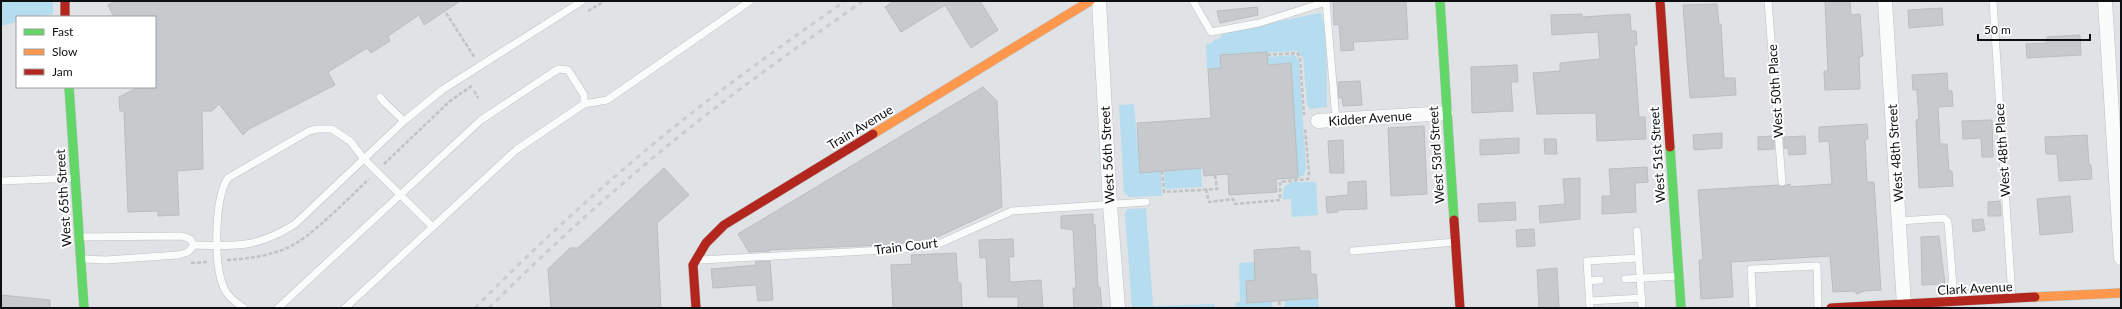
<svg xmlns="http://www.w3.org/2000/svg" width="2122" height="309" font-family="Lato,sans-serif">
<rect width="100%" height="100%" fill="#dfe3e5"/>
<path fill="#b6dcef" d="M1,1h52v13l-13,3h-23v5l-16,4z
M1320,13c8,7 7,79 7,94l-17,2 -3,-4 -4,-47 -6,-7 -77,4 1,13 -14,1 -1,-25 6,-1 2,-3 6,-2 4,-6z
M1293,55l4,2 2,4 7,107 -2,7 -6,3 -8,-115 -22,2 -1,-8z
M1134,104l6,68 21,-1 1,25 -33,1 -5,-5 -5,-87z
M1201,168l1,19 -37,2 -1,-18z
M1291,182h25l2,33 -26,2 -1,-18h-9l2,-12z
M1146,208l7,98 62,-2v4h-83l-7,-94 2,-5z
M1255,262v18l-9,1 1,22 25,-2v7h-36l-1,-5 5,-1 -1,-39z
M1318,298l1,10h-34v-7z"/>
<path fill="#c7cacc" stroke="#bbbdbf" d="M115,1h345l-36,24 -5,-10 -31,21 2,5 -19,12 -4,-5 -39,24 7,13 -86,44 -6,6 -24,-31 -7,7h-10l1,58 -26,2 2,44 -21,1v-5l-30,1 -4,-101h-4l-1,-14 19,-10h17v-70h-41l-6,-12z
M894,1h86l18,29 -27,18 -26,-43 -44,27 -16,-25z
M1333,1h73l2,38 -55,3 1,8 -13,1 -2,-27 -5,1z
M1825,1h25l1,14 9,-1 3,42 -4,1 1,32 -35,1 -1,-19h4z
M1717,4l2,20h2l3,54h11l1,17 -46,3 -7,-93z
M1257,7l1,8 -38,8 -3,-12z
M1942,8l1,17 -34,3 -1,-18z
M1582,14l1,3 47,-3 1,17h5l1,14h-3l5,72h6l1,22 -49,2 -1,-28 -59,1 -4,-41 27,-2v-8l40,-4 -2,-27 -46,3 -1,-20z
M2080,35l1,20 -54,3 -1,-14 21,-1v-6z
M1267,52l1,13 23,-2 7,115 -22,1 1,13 -48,3 -1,-21 -24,2 -1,-8 -63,5 -3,-50 74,-5 -3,-49 13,-1 -1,-13z
M1517,65l1,17h-7l2,29 -41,2 -1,-46z
M1947,73l1,18h4l1,15 -15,1 2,37h7l2,27h3l1,15 -34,2 -3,-68 3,-1 -2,-29h-4l-1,-15z
M1360,81l2,24 -19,1 -1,-8h-3l-1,-16z
M983,87l14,14 5,106 -71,33 -48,5 -114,5 1,1 -21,1 -11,-18z
M1992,120l1,37h-11l-1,-19 -18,1 -1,-18z
M1867,124l1,15h-3l2,43h7l7,108 -17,1 -7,3 -3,-3 -21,1 -3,-36 -99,6 2,35 -32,2 -2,-39h4l-5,-70 80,-5 4,2 8,-3v3l42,-3 -3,-43 -10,1v-15z
M1424,126l3,68 -36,2 -3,-68z
M1722,133v15l-28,2 -1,-15z
M2087,135l2,30h2l1,14 -33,2 -2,-27h-11l-1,-17z
M1771,136l3,1v12l-16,1v-13z
M1805,136l1,18 -17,1 -1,-7h-4v-11z
M1519,138v15l-39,2v-15z
M1544,139h12l1,15h-12z
M1343,140l1,33h-14l-2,-32z
M1647,167l1,15 -13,1 1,29 -34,2v-18h9l-2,-27z
M664,168l25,27 -32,28 4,85h-110l-3,-39 22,-21h8z
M1580,178v41l-40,4 -1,-17 26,-2 -2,-25z
M1366,181l1,28 -29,1v2l-11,1 -1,-16 22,-2v-13z
M2070,196l3,36 -33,3 -3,-36z
M2000,201l1,15h-13v-14z
M1515,202l1,18 -37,2 -1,-18z
M1093,214v11l2,-1 3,63h2l2,21h-28l-1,-20h3l-3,-58 -12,-2v-12z
M1983,219l2,11 -12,2 -1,-12z
M1534,229l1,17 -18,1 -1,-17z
M1939,236l6,48 -23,1 -1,-48z
M1013,239l1,18h-5l1,25 31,-2 2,28h-25v-11h-30l-2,-40 -6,1 -1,-18z
M1299,247l1,4h10l1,23h5l2,24 -71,5 -1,-22 9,-1 -1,-30z
M956,253l2,30h3l1,25h-69l-2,-43 21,-1 -1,-9z
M770,261l3,39 -15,1 -2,-16 -43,3 -2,-19 46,-4 -2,-3z
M1557,268l2,40h-20l-2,-38z
M1,295l49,5v8h-49z"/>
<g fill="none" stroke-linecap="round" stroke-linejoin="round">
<defs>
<path id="lane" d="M1193,1l18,31 48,-9 67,-21
M1326,1l10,119
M1768,1l14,181
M1993,1l19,297
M380,97l5,6 19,18
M584,104l23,-4 143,-99
M1,181l74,-3
M1899,221l45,-3 4,4 6,77
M1637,231l5,77
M80,237l102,-1 8,3 4,6
M1353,251l102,-9
M83,259l23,1 72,-5 10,-3 6,-7c43,1 63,3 101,-21l109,-103 38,-31 140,-89
M700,260l203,-11 38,-6 71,-32 134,-9
M1625,279l54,-3
M1588,281l12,-1
M1589,301l53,-3
M244,308c-9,-6 -17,-12 -21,-22 -9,-24 -9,-87 5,-108l81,-47 8,-2h15l18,12 14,18 69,68
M278,308l203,-188 74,-49 4,-2 9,1 16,25v9l-68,46 -171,158
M1590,308l-3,-47 52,-3
M1753,308l-2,-39 66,-3 1,42"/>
<path id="street" d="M1099,1l11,204 8,103
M1885,1l19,304
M2105,1l16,257
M1318,121l128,-8"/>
<path id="fast" d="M1440,1l14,219
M69,87l15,221
M1670,147l11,161"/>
<path id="slow" d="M873,134l217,-133
M2035,297l86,-4"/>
<path id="jam" d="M65,1v16
M1660,1l10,146
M1454,220l6,88
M696,308l-3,-43 13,-22 18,-18 149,-91
M1831,308l204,-11"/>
</defs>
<use href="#lane" stroke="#bec1c2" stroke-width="8"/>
<use href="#street" stroke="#bec1c2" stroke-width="15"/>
<use href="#fast" stroke="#bec1c2" stroke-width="10"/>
<use href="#slow" stroke="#bec1c2" stroke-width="10"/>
<use href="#jam" stroke="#bec1c2" stroke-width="10"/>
<path stroke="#c1c2c3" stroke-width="2.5" stroke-dasharray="4 2" stroke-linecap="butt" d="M588,11l17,-10
M446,13l29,45
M1267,55l30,-2 3,4 4,58
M474,91l4,7
M384,164l66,-63 23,-16
M1162,171l2,21 53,-3 -2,-14
M1206,189l3,13 24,-3 2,5 45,-4v-18l28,-3 1,-6 -4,-45
M227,260c21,-1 41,-4 60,-12 21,-8 64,-52 82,-69
M191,263l17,-1
M1279,301l1,7"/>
<use href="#lane" stroke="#fafbfb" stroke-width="7"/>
<use href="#street" stroke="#fafbfb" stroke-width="14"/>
<use href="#fast" stroke="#63d668" stroke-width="9"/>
<use href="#slow" stroke="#ff974d" stroke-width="9"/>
<use href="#jam" stroke="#b3261e" stroke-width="9"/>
<path stroke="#cbcccc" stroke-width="3" stroke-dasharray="5 5" stroke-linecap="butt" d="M475,308c58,-59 119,-115 183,-168 60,-49 123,-94 187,-139
M489,308c56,-56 115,-110 177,-161 63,-52 130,-99 197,-146"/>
</g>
<g text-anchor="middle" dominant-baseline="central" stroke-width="4" stroke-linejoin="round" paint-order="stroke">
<g font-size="13" fill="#0d0f10" stroke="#fff">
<text transform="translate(1775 91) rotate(-94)">West 50th Place</text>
<text transform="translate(1370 118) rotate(-4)">Kidder Avenue</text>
<text transform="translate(860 127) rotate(-31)">Train Avenue</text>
<text transform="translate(2002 150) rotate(-94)">West 48th Place</text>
<text transform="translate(1895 153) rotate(-94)">West 48th Street</text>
<text transform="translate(1107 155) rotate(-93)">West 56th Street</text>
<text transform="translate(1436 155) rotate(-94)">West 53rd Street</text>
<text transform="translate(1657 155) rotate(-94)">West 51st Street</text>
<text transform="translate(63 198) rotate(-94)">West 65th Street</text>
<text transform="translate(906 246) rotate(-7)">Train Court</text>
<text transform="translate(1975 288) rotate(-3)">Clark Avenue</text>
</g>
</g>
<rect width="2122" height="309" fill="none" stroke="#0d0f10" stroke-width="4"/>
<rect x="16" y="16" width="140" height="72" fill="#ffffff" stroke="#9e9f9f"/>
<rect x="24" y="29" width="20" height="6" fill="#63d668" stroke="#9e9f9f"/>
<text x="52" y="36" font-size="12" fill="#0d0f10">Fast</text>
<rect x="24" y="49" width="20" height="6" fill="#ff974d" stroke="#9e9f9f"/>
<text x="52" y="56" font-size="12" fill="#0d0f10">Slow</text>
<rect x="24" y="69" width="20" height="6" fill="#b3261e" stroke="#9e9f9f"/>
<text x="52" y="76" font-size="12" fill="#0d0f10">Jam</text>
<path d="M1978 34v6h112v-6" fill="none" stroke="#0d0f10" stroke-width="2"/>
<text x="1984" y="34" font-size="12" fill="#0d0f10" stroke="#ffffff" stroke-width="3" paint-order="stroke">50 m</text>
</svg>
